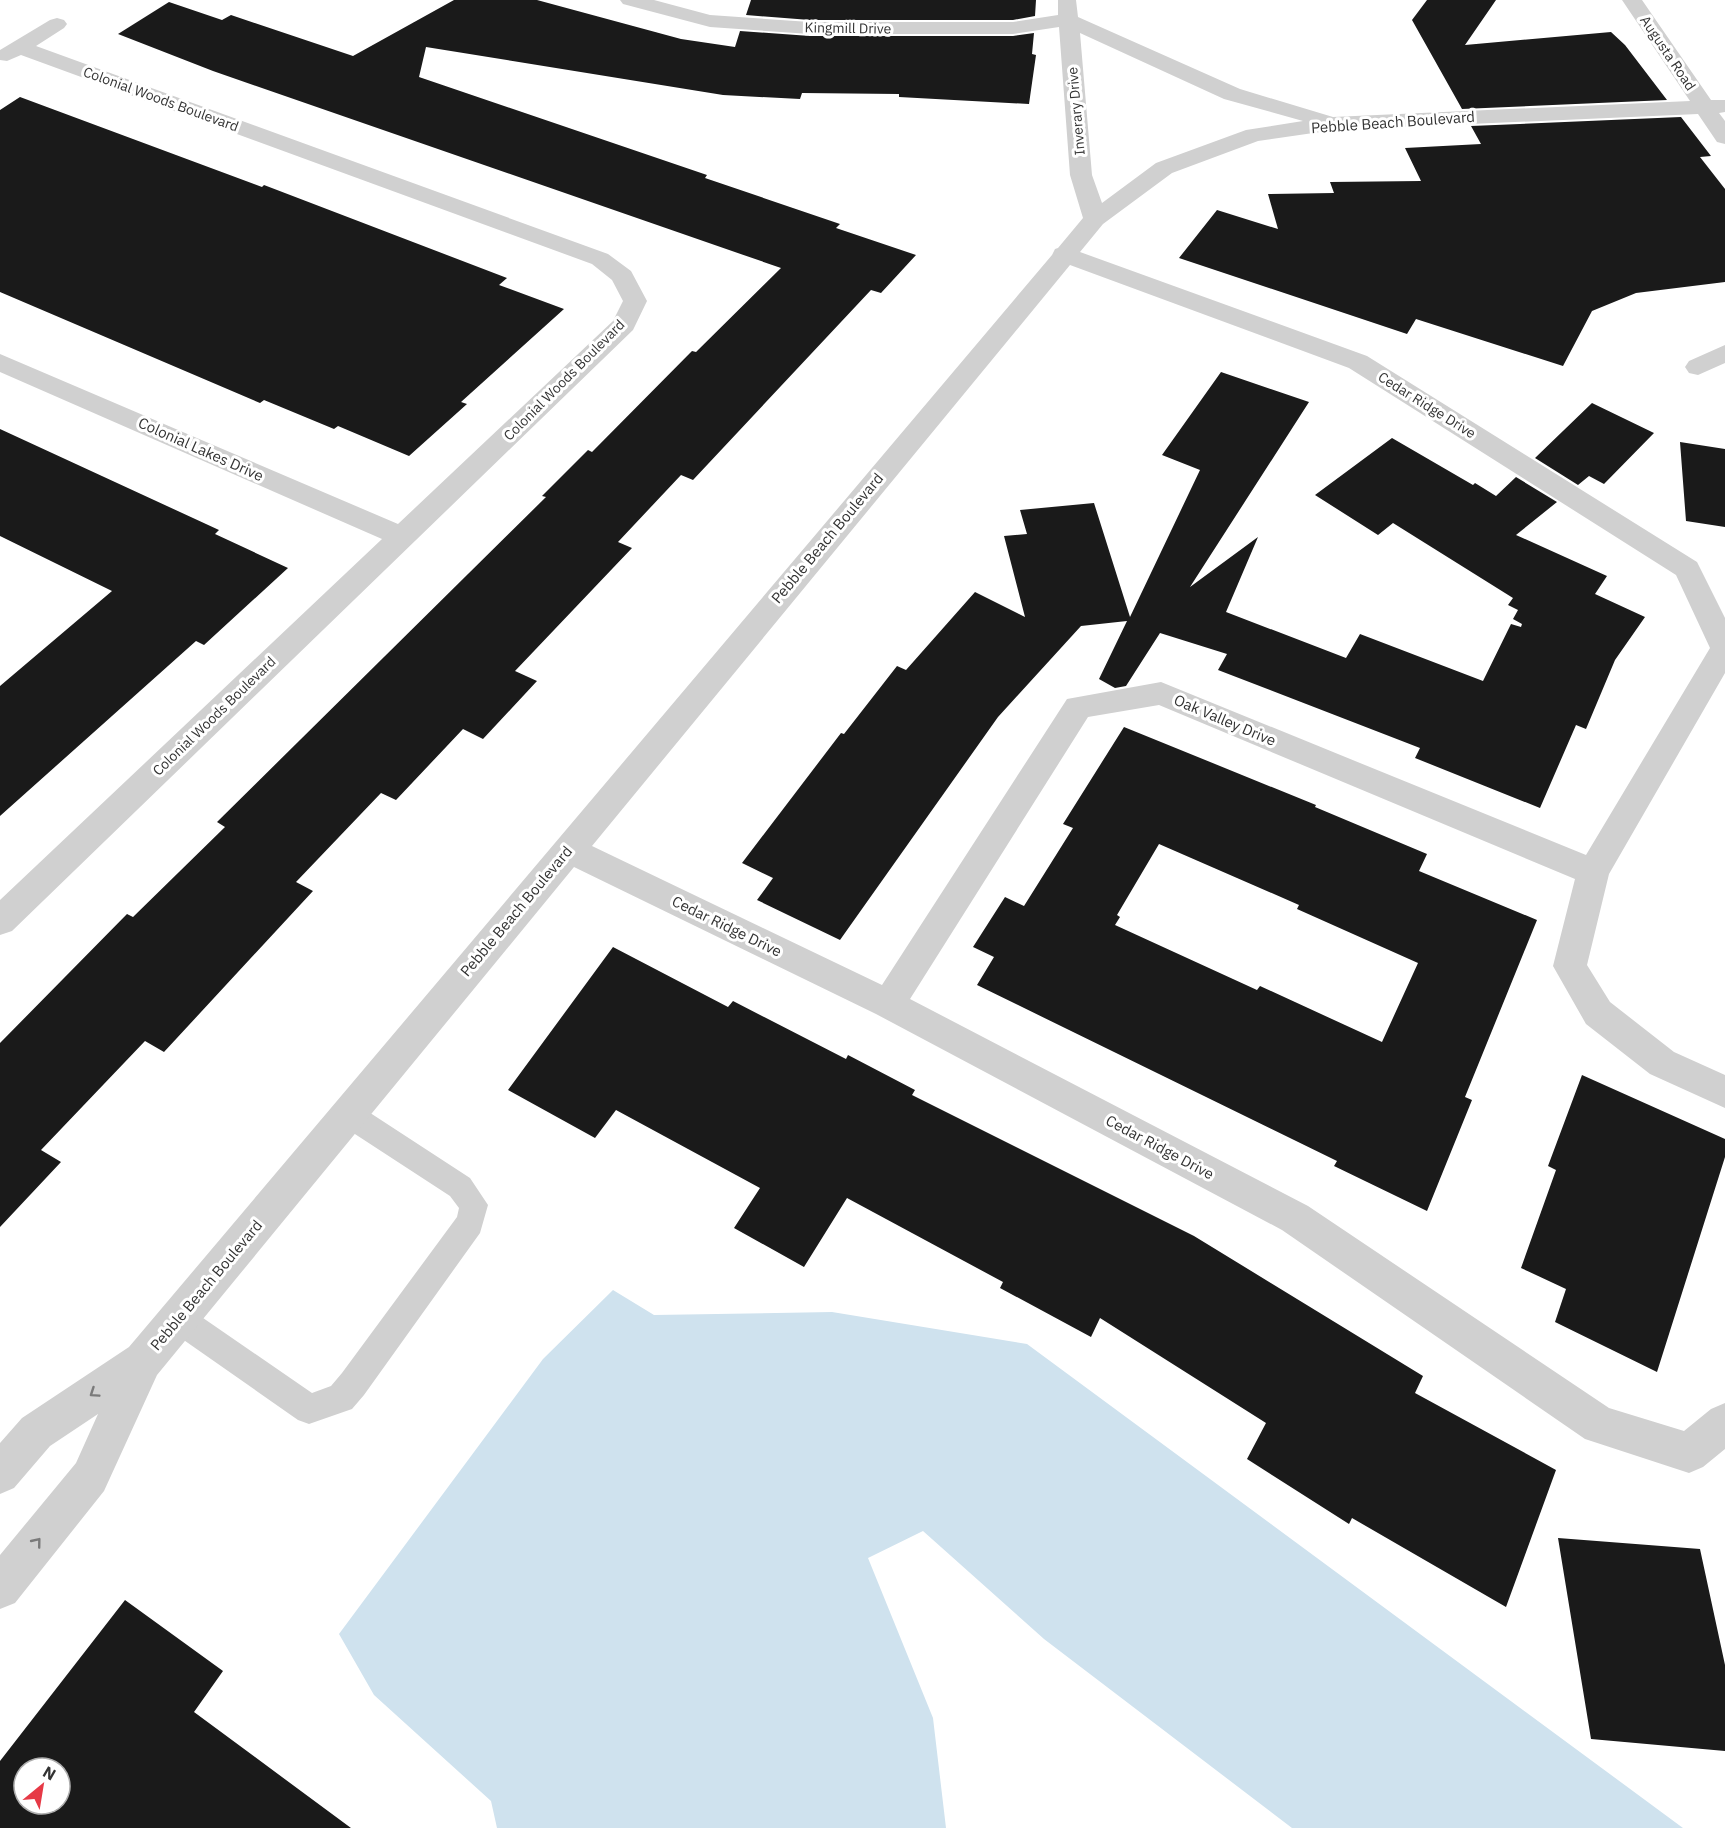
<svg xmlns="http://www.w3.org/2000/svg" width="1725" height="1828" font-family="'IBM Plex Sans',sans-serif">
<rect width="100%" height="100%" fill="#fff"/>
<path fill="#cfe2ee" d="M613,1290l41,25 178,-3 195,32 656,484h-391l-248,-189 -121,-108 -55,27 65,160 13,110h-449l-6,-27 -117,-106 -35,-61 204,-275z"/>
<path fill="#1a1a1a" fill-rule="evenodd" d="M454,0h83l144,39 54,8 5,-16 70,5h203l21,-3 -2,21 4,1 -7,49 -130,-7v-3l-97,-1 -2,6 -77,-4 -297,-48 -7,30 288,98 -2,3 135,46 -4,4 80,27 -35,38 -10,-3 -178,190 -12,-5 -63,67 14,6 -117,123 22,10 -54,58 -20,-10 -67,71 -15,-7 -85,89 17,9 -149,161 -19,-11 -104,109 20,12 -61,65v-184l127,-129 6,3 92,-90 -8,-5 329,-325 -4,-1 46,-46 4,2 100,-101 4,1 85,-84 -568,-197 -95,-37 51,-32 53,18 9,-5 122,41z
M751,0h285l-1,16 -22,4h-203l-64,-5z
M1427,0h69l-31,45 146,-13 14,13 42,55 -205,9 -50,-89z
M20,97l242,90 2,-2 243,93 -8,7 65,24 -103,93 6,2 -58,52 -71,-30 -4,3 -70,-29 -4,3 -260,-111v-182z
M1681,117l30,39 -11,1 25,32v93l-89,11 -44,18 -29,55 -147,-47 -9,15 -228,-76 38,-48 61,19 -10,-35 66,-1 -4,-11 91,-1 -16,-33 76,-4 -10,-18z
M1221,372l88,30 -119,185 68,-50 -32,75 120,46 14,-24 123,47 28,-57 10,3 1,-3 -9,-5 5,-9 -10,-5 5,-7 -120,-75 -15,12 -63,-40 77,-57 81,47 2,-2 21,13 20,-19 41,25 -41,33 91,41 -12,18 50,23 -30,43 -29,69 -10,-4 -36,83 -125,-50 5,-10 -202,-78 9,-16 -67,-21 -34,53 -11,2 -16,-9 28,-58 -46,5 -83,91 -158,223 -83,-40 16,-22 -31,-15 99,-130 3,1 53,-68 9,4 69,-78 50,25 -21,-81 23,-2 -7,-24 74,-7 36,114 70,-147 -38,-15z
M1592,403l62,30 -50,51 -15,-8 -11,9 -43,-27z
M0,429l219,101 -4,4 73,34 -84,77 -8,-4 -196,175v-130l112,-95 -112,-55z
M1680,442l45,7v78l-39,-6z
M1124,727l192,78 -1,2 112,47 -8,17 118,49 -72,177 7,3 -45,111 -93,-45 3,-5 -360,-176 17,-28 -21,-10 32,-50 19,9 49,-78 -10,-4zM1159,844l140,61 -2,4 121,54 -36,79 -122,-56 -3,4 -142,-65 5,-8 -3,-2z
M613,947l115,60 5,-6 113,58 2,-4 67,35 -3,5 282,141 229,140 -8,17 141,77 -50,137 -154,-89 -3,6 -102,-65 19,-36 -166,-105 -9,19 -91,-49 3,-6 -156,-84 -43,69 -70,-39 26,-40 -144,-78 -21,28 -87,-48z
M1582,1075l143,64v18l-68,215 -102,-50 11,-33 -45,-21 35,-98 -8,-4z
M1558,1538l142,11 25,116v86l-134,-12z
M125,1600l98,71 -29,41 157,116h-351v-67zM24,1768h36v36h-36z"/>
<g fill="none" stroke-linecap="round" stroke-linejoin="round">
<path fill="#d0d0d0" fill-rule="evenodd" d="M348,1102l10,3 112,73 18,27 -8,28 -116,162 -12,14 -43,15 -11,-4 -130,-91 -4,-10 4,-10 11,-5 11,5 122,84 19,-7 11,-13 115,-156 2,-9 -9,-12 -112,-73 -4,-9 4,-9z"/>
<path fill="#d0d0d0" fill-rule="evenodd" d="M620,0h34l56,15 100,7h203l45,-7v-15h18l2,17 162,72 93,28 357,-16 -68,-101h20l69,100h14v12l-6,1 6,8v23l-8,-2 -19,-28 -364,16 -76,11 -86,32 -69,51 -23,28 287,104 330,206 28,56v55l-116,201 -22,91 23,37 64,50 51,23v33l-75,-34 -64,-50 -33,-58 22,-87 -416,-174 -71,12 -178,282 398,207 301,202 75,23 27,-22 14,-6v46l-22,18 -14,6 -104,-34 -303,-209 -406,-216 -302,-147 -417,508 -53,116 -89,112 -15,6v-54l76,-92 22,-49 -48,32 -36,42 -14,6v-51l22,-25 107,-71 923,-1092 3,-6 3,-1 25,-30 -13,-43 -11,-148 -46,7h-203l-100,-7 -87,-23zM1080,33l144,66 79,22 -57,9 -90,33 -54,40 -10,-28zM1070,265l279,103 327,207 34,73 -124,207 -425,-173 -94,17 -185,286 -290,-139z
M57,18l7,2 3,4 -3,4 -28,18 572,208 23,17 16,30 -14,29 -621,601 -12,4v-35l382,-361 -382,-167v-18l398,170 215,-203 10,-20 -11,-21 -20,-16 -571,-209 -14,6 -7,-1v-10l50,-30z
M1725,345v18l-27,12 -9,-2 -4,-6 4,-6z"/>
</g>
<defs><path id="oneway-chevron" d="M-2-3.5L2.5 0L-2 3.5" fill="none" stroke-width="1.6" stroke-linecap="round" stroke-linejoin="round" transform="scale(1.5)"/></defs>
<g stroke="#7a7a7a">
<use href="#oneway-chevron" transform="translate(94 1393) rotate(146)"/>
<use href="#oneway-chevron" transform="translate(37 1542) rotate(-51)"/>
</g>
<g text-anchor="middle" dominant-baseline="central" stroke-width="6" stroke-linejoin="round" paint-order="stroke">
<g font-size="14" fill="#333" stroke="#fff">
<text transform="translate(848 28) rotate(1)">Kingmill Drive</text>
<text transform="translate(1668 53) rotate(56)">Augusta Road</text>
<text transform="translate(161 99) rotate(20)">Colonial Woods Boulevard</text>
<text transform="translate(1076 111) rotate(-95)">Inverary Drive</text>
<text transform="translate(564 380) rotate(-45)">Colonial Woods Boulevard</text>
<text transform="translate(1427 405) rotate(32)">Cedar Ridge Drive</text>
<text transform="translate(214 716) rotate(-44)">Colonial Woods Boulevard</text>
</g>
<g font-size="15" fill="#333" stroke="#fff">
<text transform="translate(1393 122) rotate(-4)">Pebble Beach Boulevard</text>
<text transform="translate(201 449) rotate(24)">Colonial Lakes Drive</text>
<text transform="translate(827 538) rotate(-50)">Pebble Beach Boulevard</text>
<text transform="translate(1225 720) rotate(23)">Oak Valley Drive</text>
<text transform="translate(516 911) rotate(-50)">Pebble Beach Boulevard</text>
<text transform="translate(727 926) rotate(26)">Cedar Ridge Drive</text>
<text transform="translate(1160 1147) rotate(28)">Cedar Ridge Drive</text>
<text transform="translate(206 1285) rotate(-50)">Pebble Beach Boulevard</text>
</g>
</g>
<g transform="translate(42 1786) rotate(30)"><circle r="28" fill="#ffffff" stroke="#adadad" stroke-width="1.5"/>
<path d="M0-4.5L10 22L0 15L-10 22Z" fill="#e63946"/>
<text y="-9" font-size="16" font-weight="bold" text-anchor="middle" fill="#333333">N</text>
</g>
</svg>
